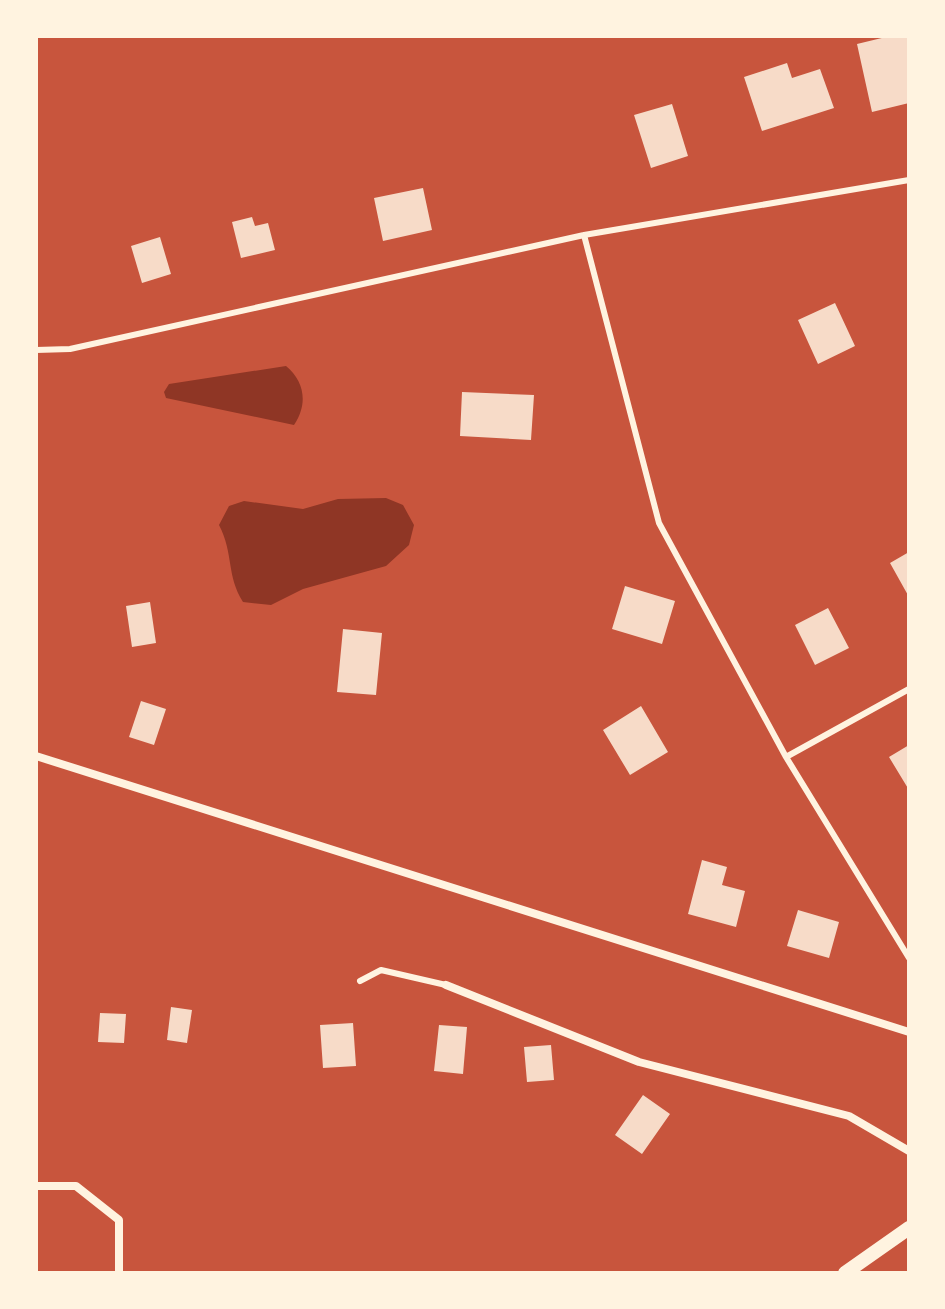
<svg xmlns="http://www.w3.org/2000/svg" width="945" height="1309" font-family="'Golos Text',sans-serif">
<rect width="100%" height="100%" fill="#c8553d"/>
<path fill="#8f3625" d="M286,366c19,16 22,38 8,59l-128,-27 -2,-6 5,-8z
M386,498l17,7 11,20 -5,20 -23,21 -83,23 -32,16 -28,-3c-17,-27 -9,-48 -24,-77l10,-19 15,-5 59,8 35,-10z"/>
<path fill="#f7dbc8" d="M890,36h19v67l-37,9 -15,-68z
M787,63l5,15 28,-9 14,39 -72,23 -18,-54z
M672,104l16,52 -37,12 -17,-53z
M423,188l9,42 -49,11 -9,-43z
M252,217l3,9 13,-3 7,27 -34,8 -9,-36z
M160,237l11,37 -29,9 -11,-37z
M835,303l20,43 -37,18 -20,-44z
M462,392l72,3 -3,45 -71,-4z
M909,552v45l-19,-34z
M625,586l50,15 -13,43 -50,-15z
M150,602l6,41 -24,4 -6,-41z
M828,608l21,40 -34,17 -20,-40z
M343,629l39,4 -6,62 -39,-3z
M141,701l25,8 -12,36 -25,-8z
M641,706l27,46 -38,23 -27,-45z
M909,745v45l-20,-33z
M702,860l25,7 -5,18 23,6 -9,36 -48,-13z
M798,910l41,12 -10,36 -42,-12z
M171,1007l21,3 -5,33 -20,-3z
M100,1013l26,1 -2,29 -26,-1z
M353,1023l3,43 -33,2 -3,-43z
M439,1025l28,2 -4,47 -29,-3z
M551,1045l3,35 -27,2 -3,-35z
M643,1095l27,19 -28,40 -27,-19z"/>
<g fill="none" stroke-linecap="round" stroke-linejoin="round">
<path stroke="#fff3e0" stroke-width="6" d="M584,235l75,288 127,234 123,201
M36,350l34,-1 514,-114 325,-55
M786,757l123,-68
M360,981l21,-11 65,15"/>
<path stroke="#fff3e0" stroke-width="8" d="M36,756l873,276
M446,985l193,77 210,54 60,35
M36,1186h40l43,34v53"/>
<path stroke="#fff3e0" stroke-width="14" d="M845,1273l64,-45"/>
</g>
<rect width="945" height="1309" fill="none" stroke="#fff3e0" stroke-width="76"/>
</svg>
